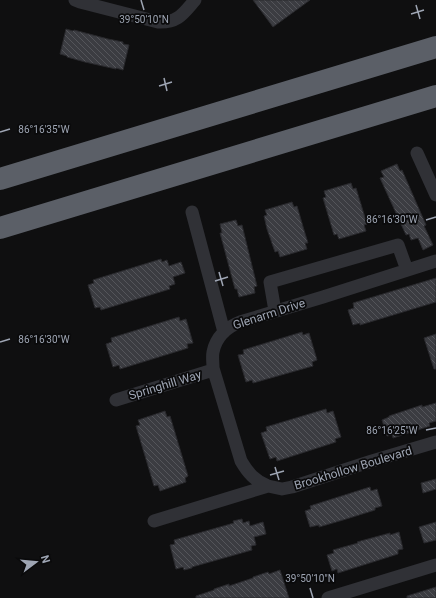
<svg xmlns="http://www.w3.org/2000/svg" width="436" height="598" font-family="Roboto,sans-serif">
<defs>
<pattern id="building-back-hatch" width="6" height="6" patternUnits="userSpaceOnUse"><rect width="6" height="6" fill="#3b3c41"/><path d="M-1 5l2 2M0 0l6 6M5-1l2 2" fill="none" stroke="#54555a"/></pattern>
</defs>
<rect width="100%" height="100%" fill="#0f0f10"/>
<path fill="url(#building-back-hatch)" stroke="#29292d" d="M253,0h57l-37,27z
M66,29l7,2 1,-1 34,9 15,3v2l6,1 -6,25 -7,-2v1l-31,-7 -18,-5v-1l-7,-2z
M397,164l3,7 2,-1 24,55 -2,1 9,19 -10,5 -5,-12 -7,2 -2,-6 -3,1 -26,-57 4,-1 -3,-6z
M351,183l2,6 3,-1 11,36 -3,1 2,6 -27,8 -2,-5 -3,1 -11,-37 3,-1 -2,-6z
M292,202l2,5 3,-1 7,24 4,13h-3l2,6 -27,8 -2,-6 -3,1 -8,-23 -3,-13 3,-1 -2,-5z
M236,220l2,6 4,-1 15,61 -3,1 1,6 -16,4 -2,-8h-2l-15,-56h2l-2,-9z
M161,259l1,3 5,-2 2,6 12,-4 4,11 -12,4 2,7 -6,2 1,3 -69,21 -1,-3 -5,1 -7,-23 6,-2 -1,-3z
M436,278v24l-76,23v-2l-7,2 -5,-15 6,-2 -1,-5z
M179,317l1,4 6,-2 7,24 -6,1 1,4 -68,21 -1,-4 -6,2 -7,-23 6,-2 -1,-4z
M302,332l1,3 6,-2 8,27 -5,2 1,4 -60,17 -1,-3 -6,2 -8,-27 6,-1 -1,-4z
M436,334v35h-2l-10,-31z
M436,403v18l-7,2 1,3 -37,12 -1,-3 -5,1 -5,-16 7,-3v-1l33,-11v2z
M326,409l1,4 6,-2 8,26 -6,2 1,3 -59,19 -1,-4 -6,2 -9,-26 6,-2 -1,-4z
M165,411l2,6 3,-1 18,60 -3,2 1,4 -26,9 -2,-6 -4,1 -18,-60 4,-1 -2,-5z
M436,479v10l-13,4 -2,-10z
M370,487l1,4 6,-2 5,17 -7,2v2l-32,10 -24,7v-2l-9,2 -5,-16 6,-2 -1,-3z
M242,519l1,4 6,-2 1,5 13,-4 3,12 -12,3 2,8 -5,1 1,4 -60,17v1l-8,2 -1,-3 -7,2 -6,-24 5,-1 -1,-4 60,-17 -1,-2z
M436,522v18l-12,3 -5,-16z
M399,532l4,17 -5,1v4l-60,19 -1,-4 -5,2 -5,-16 7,-2 -1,-3 25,-7 -1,-1 33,-9v2z
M280,570l9,28h-93v-2l18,-6v-1l15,-5v2l24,-8v-1l15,-5 1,2z
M436,587v11h-29v-2z"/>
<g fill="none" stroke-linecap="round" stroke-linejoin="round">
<path stroke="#303136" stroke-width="13" d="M75,0l5,2 78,20c20,1 25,-8 37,-22
M417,153l19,42
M192,212l32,120
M275,311l-5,-29 128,-37 9,25
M116,400l97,-30
M268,486c-13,-5 -20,-13 -27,-25l-28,-93c0,-6 -1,-11 0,-16 3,-15 14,-25 27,-30l83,-25 113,-36
M154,521l114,-35 14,3 10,-2 80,-26 64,-19
M328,598l108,-33"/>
<path stroke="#5b5f67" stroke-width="22" d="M0,179l436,-132
M0,228l436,-132"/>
</g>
<path fill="none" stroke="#9ea5b3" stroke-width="1.5" d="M141,0l3,10M416,5l4,14M411,14l13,-4M164,78l3,13M159,86l13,-4M0,132l10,-3M426,220l10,-3M219,272l4,14M215,281l13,-4M0,342l10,-3M426,430l10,-2M275,467l4,13M270,475l14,-4M310,588l3,10"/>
<g text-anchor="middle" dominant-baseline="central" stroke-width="3.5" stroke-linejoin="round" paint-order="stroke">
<g font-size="12" fill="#9ea5b3" stroke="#0a0a0b">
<text transform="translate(269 314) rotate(-18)">Glenarm Drive</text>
<text transform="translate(165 385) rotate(-17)">Springhill Way</text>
<text transform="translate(353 468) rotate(-17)">Brookhollow Boulevard</text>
</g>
</g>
<g font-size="10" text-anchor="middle" fill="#9ea5b3" stroke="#0a0a0b" stroke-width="3.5" stroke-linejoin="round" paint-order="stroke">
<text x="144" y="23">39°50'10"N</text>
<text x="44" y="133">86°16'35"W</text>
<text x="392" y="223">86°16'30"W</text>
<text x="44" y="343">86°16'30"W</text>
<text x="392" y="434">86°16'25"W</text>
<text x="310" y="582">39°50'10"N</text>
</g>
<g transform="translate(36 562) rotate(74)" stroke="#0a0a0b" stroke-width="3" paint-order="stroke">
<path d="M0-3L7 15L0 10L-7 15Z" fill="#9ea5b3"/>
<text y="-6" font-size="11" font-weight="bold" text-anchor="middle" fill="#9ea5b3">N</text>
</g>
</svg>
